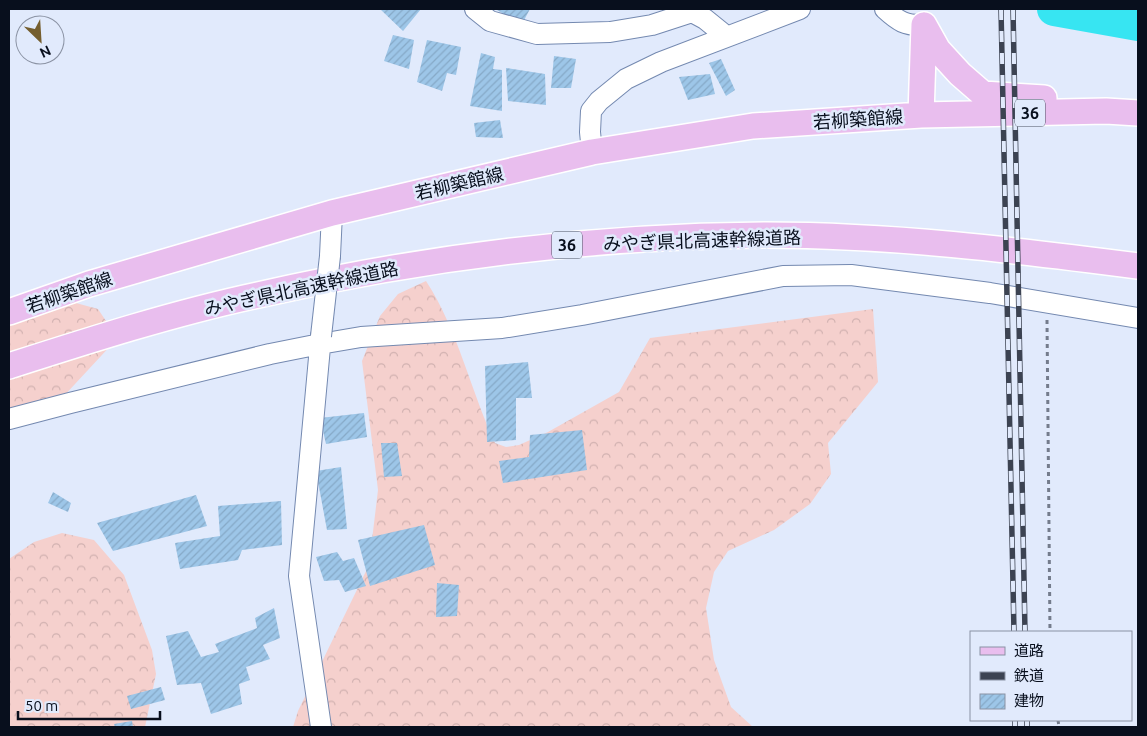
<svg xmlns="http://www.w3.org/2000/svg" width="1147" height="736" font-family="Ubuntu,'Noto Sans JP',sans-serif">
<defs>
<pattern id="forest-crowns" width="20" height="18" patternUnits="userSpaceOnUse" patternTransform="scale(1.25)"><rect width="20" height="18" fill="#f5d0cd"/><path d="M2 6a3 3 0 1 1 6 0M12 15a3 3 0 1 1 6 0" fill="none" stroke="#d1b1b0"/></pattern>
<pattern id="building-hatch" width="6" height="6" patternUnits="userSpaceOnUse" patternTransform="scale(1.25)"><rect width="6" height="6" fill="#9dc6e8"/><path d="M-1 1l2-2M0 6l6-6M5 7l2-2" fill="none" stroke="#86a9c7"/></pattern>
</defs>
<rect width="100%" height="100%" fill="#e1eafc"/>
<path fill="url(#forest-crowns)" d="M426,281c32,49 44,108 69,162l11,4 13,-2 29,-13 71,-40 31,-54 223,-29 5,73 -50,61 3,31 -21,30 -36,26 -46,21 -14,21 -8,36 8,52 17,47 22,20h-460l5,-16 71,-146 9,-75 -16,-129 18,-45 18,-22z
M65,300l33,9 12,18 4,15 -52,56 -53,17v-107z
M62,533l32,7 30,35 28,75 4,24 -11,53h-136v-168l25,-17z"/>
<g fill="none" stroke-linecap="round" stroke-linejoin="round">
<path stroke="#37e5f2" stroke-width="34" d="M1054,9l84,15"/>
</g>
<path fill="url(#building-hatch)" d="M380,9h41l-18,22z
M495,9h35l-8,15z
M393,35l21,5 -5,29 -25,-8z
M427,40l34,7 -5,28 -9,-2 -5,18 -25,-9z
M481,53l14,4 -2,12 9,1v41l-32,-5z
M554,56l22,3 -5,29h-20z
M721,59l14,31 -9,6 -17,-33z
M506,68l39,6 1,31 -38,-4z
M710,74l5,20 -27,6 -9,-23z
M500,120l3,18 -27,-1 -2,-14z
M528,362l4,36h-16v42l-29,2 -2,-76z
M364,413l3,24 -41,7 -6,-26z
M582,430l5,40 -84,13 -4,-22 30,-4 1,-22z
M381,443h16l5,33 -18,1z
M341,467l6,62 -20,1 -11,-59z
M53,492l18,11 -3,9 -20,-9z
M196,495l11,31 -94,25 -16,-28z
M281,501l1,44 -40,5 -4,10 -58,9 -5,-26 45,-7 -2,-30z
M424,525l11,40 -65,21 -12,-46z
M337,552l6,9 11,-3 12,28 -21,6 -6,-12 -15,1 -8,-24z
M437,583l22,2 -2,31 -21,1z
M274,608l6,30 -17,7 7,14 -24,8 4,13 -11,4 3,20 -31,10 -10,-31 -24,2 -11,-49 22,-5 13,26 18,-5 -4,-8 42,-16 -2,-10z
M161,687l4,13 -34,9 -4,-13z
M132,721l1,6h-18l-1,-3z"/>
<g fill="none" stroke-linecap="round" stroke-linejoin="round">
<defs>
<path id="minor" d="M475,9l15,12 47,13 73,-2 42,-7 40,-13 13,7 21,17
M885,9c13,12 20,17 39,16
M592,152l-2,-20 1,-21 8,-10 27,-22 35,-17 139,-53
M330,256l2,-43
M9,419l61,-16 200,-49 50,-10 41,-7 141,-9 80,-13 201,-39 68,-1 139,18 148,25
M321,727l-22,-151 22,-240"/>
<path id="major" d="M924,25l14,25 22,24 23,20 61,4
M921,115l3,-90
M9,312l80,-28 243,-71 260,-61 161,-26 168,-11 185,-4 32,2
M9,366c81,-26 165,-53 249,-71 166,-38 337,-59 508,-60 124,0 249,15 372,31"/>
</defs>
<use href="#minor" stroke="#7489b0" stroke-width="22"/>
<use href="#major" stroke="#fff" stroke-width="28"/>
<path stroke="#747c8c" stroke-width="3" stroke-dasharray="4 4" stroke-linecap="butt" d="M1047,320l3,312
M1058,720l1,7"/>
<use href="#minor" stroke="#fff" stroke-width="20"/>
<use href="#major" stroke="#e9beee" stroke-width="25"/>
<defs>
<path id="rail" d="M1001,9l13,623
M1013,9l12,623
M1015,720v7
M1027,720v7"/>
</defs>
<use href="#rail" stroke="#3c4352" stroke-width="5.5"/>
<use href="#rail" stroke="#e1eafc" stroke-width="4" stroke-dasharray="11" stroke-linecap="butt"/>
<defs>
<path id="minor-bridge" d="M321,336l9,-80"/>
</defs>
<use href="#minor-bridge" stroke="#7489b0" stroke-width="22" stroke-linecap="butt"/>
<use href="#minor-bridge" stroke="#fff" stroke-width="20"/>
</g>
<g text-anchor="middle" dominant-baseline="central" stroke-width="5" stroke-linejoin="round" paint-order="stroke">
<g fill="#e1eafc" stroke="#495160" stroke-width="1">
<rect x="1015" y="99.5" width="30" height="27" rx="4"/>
<rect x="552" y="231.5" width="30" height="27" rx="4"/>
</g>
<g font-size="16" font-weight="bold" fill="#080f1d">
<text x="1030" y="113">36</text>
<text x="567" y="245">36</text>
</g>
<g font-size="18" fill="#080f1d" stroke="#e1eafc">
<text transform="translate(858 119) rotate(-4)">若柳築館線</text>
<text transform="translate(459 183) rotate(-13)">若柳築館線</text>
<text transform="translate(702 240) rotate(-2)">みやぎ県北高速幹線道路</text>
<text transform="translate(301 288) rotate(-12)">みやぎ県北高速幹線道路</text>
<text transform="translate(69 292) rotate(-19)">若柳築館線</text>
</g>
</g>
<rect width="1147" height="736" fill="none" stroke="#080f1d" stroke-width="20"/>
<rect x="970" y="631" width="162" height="90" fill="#e1eafc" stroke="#8a92a3"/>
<rect x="980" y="647" width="25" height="8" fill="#e9beee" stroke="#8a92a3"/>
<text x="1014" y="656" font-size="15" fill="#080f1d">道路</text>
<rect x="980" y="672" width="25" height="8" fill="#3c4352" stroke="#8a92a3"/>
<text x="1014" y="681" font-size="15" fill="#080f1d">鉄道</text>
<rect x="980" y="694" width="25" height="15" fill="url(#building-hatch)" stroke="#8a92a3"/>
<text x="1014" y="706" font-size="15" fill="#080f1d">建物</text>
<g transform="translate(40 40) rotate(155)"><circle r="24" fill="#e1eafc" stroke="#8a92a3"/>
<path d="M0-4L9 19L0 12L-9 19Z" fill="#755e2e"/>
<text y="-8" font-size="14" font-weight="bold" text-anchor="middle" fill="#080f1d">N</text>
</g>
<path d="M18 711v8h142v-8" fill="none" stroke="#080f1d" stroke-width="2.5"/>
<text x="25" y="711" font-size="15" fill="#080f1d" stroke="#e1eafc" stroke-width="4" paint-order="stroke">50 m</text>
</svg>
